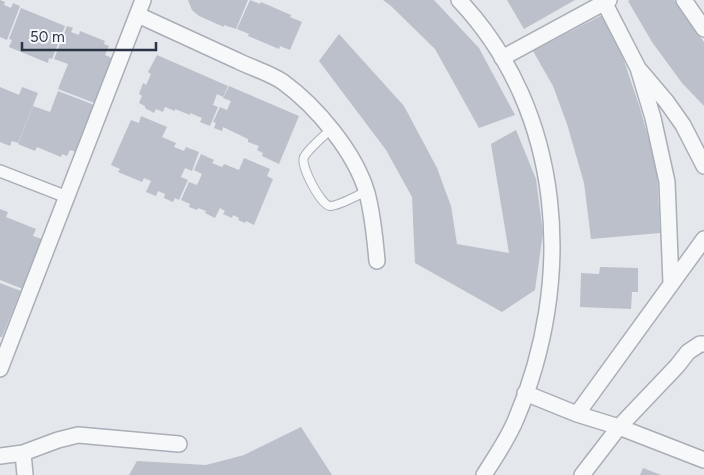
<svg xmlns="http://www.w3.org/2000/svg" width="704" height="475" font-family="Figtree,sans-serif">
<rect width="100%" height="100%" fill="#e4e7ec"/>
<path fill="#bbc0ca" d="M0,0l5,2 -1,3 7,3 2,-5 7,3 -13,34 -7,-3z
M188,0h60l-12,29 -12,-4v2l-25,-11 -7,-6z
M250,0l10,4 1,-2 30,13 -1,2 12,5 -12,28 -10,-4 -1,3 -31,-13 1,-2 -12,-5z
M383,0h51l45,48 36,67 -36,13 -44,-79 -44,-43z
M507,0h68l-51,29z
M630,0h44l30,42v64l-22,-23 -30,-41 -24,-41z
M21,8l44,18 -13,33 -3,-1 -1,5 -39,-16 3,-7 -3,-1z
M604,14l15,32 21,62 17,61 3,64 -69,6 -7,-56 -17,-59 -14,-38 -20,-35z
M67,26l6,2 -2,4 8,3 1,-4 25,10 -1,3 5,2 -4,9 9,4 -17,45 -39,-15 10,-25 -14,-5z
M339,34l65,72 33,62 14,38 6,38 52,9 -18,-109 25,-14 20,49 7,54 -8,57 -33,22 -87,-49 -3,-66 -26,-47 -67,-89z
M157,55l71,31 -5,11 -6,-3 -4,11 5,2 -8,19 -10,-4 2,-4 -12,-5v2l-15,-6v2l-10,-4 -2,5 -7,-3 -2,4 -9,-5v-2l-6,-3 3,-7 -3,-2 4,-11 3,2 5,-11 -3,-2z
M229,86l70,30 -20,48 -17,-8 1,-3 -6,-3 2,-4 -11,-4v-3l-25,-12 -1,4 -8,-3 2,-5 -3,-1 7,-15 7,3 4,-9 -8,-3z
M0,87l19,8 3,-8 16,6 -20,50 -6,-2 -2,5 -10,-4z
M58,91l39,15 -18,47 -9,-3 -3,6 -5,-2 -1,3 -24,-10 -2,4 -17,-7 15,-38 17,6z
M141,116l26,11 -5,10 14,6 -2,4 10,4 2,-4 13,5 -7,19 -7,-3 -4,9 7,3 -9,20 -4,-2 -2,4 -9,-4 1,-4 -7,-3 -2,5 -10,-4 5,-11 -7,-3 -2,4 -24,-10 2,-3 -9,-4 20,-45 8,3z
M201,154l13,6 -2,3 10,4 2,-3 15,6 5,-12 26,11 -3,7 6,3 -19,46 -8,-4 -1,2 -7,-3 1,-2 -6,-3 -1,3 -9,-4 2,-3 -5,-3 -5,10 -10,-5 1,-2 -8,-3 -1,2 -8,-3 1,-3 -9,-4 8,-18 8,3 5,-11 -8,-4z
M0,209l8,3 -2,5 30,12 -3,7 9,3 -19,50 -23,-9z
M600,267l38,1v24h-6l-1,17 -51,-2 1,-34 18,1z
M0,283l21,8 -19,46h-2z
M301,427l31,48h-203l8,-14 69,4 38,-10z
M643,468l18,7h-21z"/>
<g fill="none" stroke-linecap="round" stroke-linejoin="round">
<defs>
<path id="service" d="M331,129c-8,8 -21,18 -27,28 -4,9 17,48 26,49 9,0 28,-11 37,-15"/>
<path id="pedestrian" d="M0,171l67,26"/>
<path id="minor" d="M459,0c106,112 116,281 57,419 -8,20 -21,38 -32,56
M603,0l35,68 28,33 17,24 21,41
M684,0l20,29
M138,15c33,15 67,31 100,46 14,7 32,12 45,21 34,25 72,70 84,111 6,23 8,45 10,68
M502,58l107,-58
M638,68l15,50 14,64 4,101
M0,369l143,-369
M525,393l52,21 42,13 85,33
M577,414l127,-175
M23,453l2,22
M0,456l23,-3 35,-13 20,-5 101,9
M582,475l37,-48 58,-61 11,-14 12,-8h4"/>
</defs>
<use href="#service" stroke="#a9aeb7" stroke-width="10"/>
<use href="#pedestrian" stroke="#a9aeb7" stroke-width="14"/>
<use href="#minor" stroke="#a9aeb7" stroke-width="18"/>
<use href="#service" stroke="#f7f8fa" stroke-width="8"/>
<use href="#pedestrian" stroke="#f7f8fa" stroke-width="11"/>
<use href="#minor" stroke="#f7f8fa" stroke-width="15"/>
</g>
<path d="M22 42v8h134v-8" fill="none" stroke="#2b3445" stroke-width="2.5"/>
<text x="30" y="42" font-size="15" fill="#2b3445" stroke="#f4f6f9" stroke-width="4" paint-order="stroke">50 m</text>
</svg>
